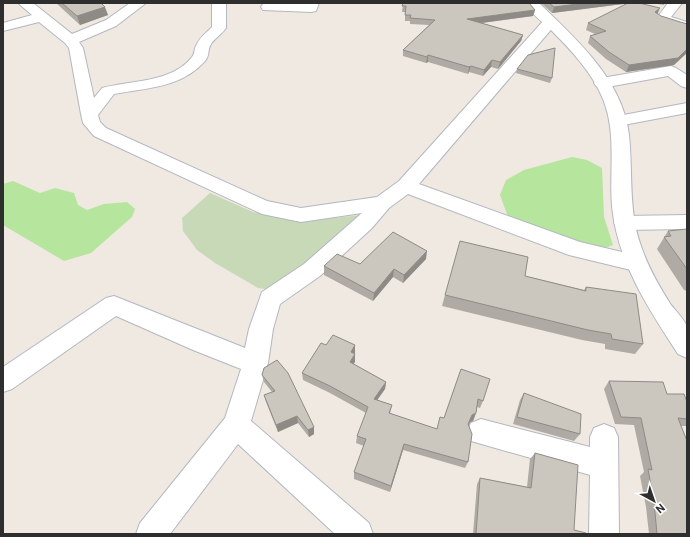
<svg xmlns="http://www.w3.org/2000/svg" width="690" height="537" font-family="Roboto,sans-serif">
<rect width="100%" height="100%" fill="#efe9e1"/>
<path fill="#b6e59e" d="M572,157l15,3 15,8 2,49 9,28 -8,3 -52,-13 -45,-18 -8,-22 6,-15 18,-10z
M13,181l27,12 15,-5 19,5 4,12 9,5 17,-6 23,-2 8,7 -3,8 -41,36 -27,8 -61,-36v-41z"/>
<path fill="#c8d9b8" d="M210,193l43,19 46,10 62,-7 2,3 -91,72 -14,-2 -43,-25 -18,-13 -14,-19 -1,-13z"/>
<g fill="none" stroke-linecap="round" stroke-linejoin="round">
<defs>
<path id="minor" d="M18,3h15l39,31 34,-14 24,-17h16l-30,23 -37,16 4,6 11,50 8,-10c29,-8 70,-5 90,-31 3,-3 2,-8 4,-11 3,-8 10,-13 16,-19v-24h14v25c-4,6 -11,10 -15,16 -4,6 -1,12 -6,17 -24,27 -59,27 -91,33l-16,21 2,7 6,6 161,73 34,7 76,-11 22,-16 146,-162 5,-1 5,1 2,3 -2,3 -136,159 161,58 63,15 3,6 -3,6 -8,2 -66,-16 -161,-61 -19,14 -17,20 -52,48 -40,28 -7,25 -5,34 -17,58 118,102 4,11h-38l-97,-90 -68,90h-34l4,-11 85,-105 16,-49 -48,-19 -77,-34 -104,73 -9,3v-25l103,-69 8,-2 131,52 4,-19 13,-37 42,-28 58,-51 -61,9 -39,-8 -168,-78 -11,-13 -2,-9 -12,-66 -4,-5 -26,-21 -36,9v-8l29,-8z
M268,3h51l-3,8 -5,1 -48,-2 -2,-3 2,-3z
M668,3h14l-11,14 16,5v9l-29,-9 -2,-3z
M671,66l5,2 11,7v13l-6,-2 -13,-10 -66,12 -6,-2 -2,-3 2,-3 6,-2z
M687,103v10l-69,13 -6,-1 -3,-4 3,-4 6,-1z
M687,215v14l-63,1 -7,-2 -3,-5 3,-5 7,-2z
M481,419l109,28v-10l4,-9 10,-4 10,4 4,9 1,97h-30l1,-59 -119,-34 -4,-9 4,-9z"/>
<path id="tertiary" d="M524,3h15c37,36 84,77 90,132 4,38 -1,75 12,111 7,21 18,40 30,59 5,6 14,15 16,22 2,7 0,23 0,31l-9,-4c-30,-46 -60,-91 -66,-147 -3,-37 5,-73 -9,-108 -11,-27 -33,-50 -53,-70 -9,-8 -19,-16 -26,-26z"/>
</defs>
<use href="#minor" stroke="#b4b7c1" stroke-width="2"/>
<use href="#tertiary" stroke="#b4b7c1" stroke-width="2"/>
<use href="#minor" fill="#fff" fill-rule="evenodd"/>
<use href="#tertiary" fill="#fff" fill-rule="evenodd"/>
</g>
<path fill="#afaba4" d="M56,3h45l7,12 -28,10z
M403,3l132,7 -2,6 -51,7 41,12 -2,6 -23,28 -7,-2 -8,9 -14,-4 -1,2 -40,-12 -2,1 -23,-7v-6l26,-25 -19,-1v-3h-5v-9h-3z
M541,3h82v1l-71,9z
M651,3h14l-1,2z
M657,14l17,51 -48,7 -20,-13 -18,-16 2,-7 5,-2 -9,-4 2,-7z
M517,69l35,9 -2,5 -34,-10z
M687,229v62l-3,-1 -27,-41 11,-18z
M426,259l-23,24 -10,-6 -20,24 -49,-26v-9z
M525,276l59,14 2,-3 57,57 -8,10 -30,-5v-5l-23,-4 -140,-34 3,-11z
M355,345v17l-2,2 33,18 -1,7 -8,11 15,5 -2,9 47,15 3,-12 4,1 17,-49 22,32 -3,7 -3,-1 -1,6 -3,8 -3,1 -1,3 -1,37 -3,6 -62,-18 -13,42 -36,-13v-7l10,-26 -8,-3 1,-7 9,-23 -36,-20 -27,-13 -1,-7z
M262,375l52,59 -5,3 -11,-14 -20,9 -12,-30 -2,-7 8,-3 -8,-10z
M609,381l58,13 20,8v23l-1,1h-5l6,108h-38l-3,-27 -6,-31 4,-4 -10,-47 -19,-1 -11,-35z
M524,393l56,41 -6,7 -61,-17 7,-24z
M535,453l39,77 12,4h-113l4,-50 3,-6 47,9 3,-28z"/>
<path fill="#8e8b86" d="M585,3h38v1l-71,9 2,-6z
M105,7l3,8 -28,10 -3,-9z
M660,8l-3,7 -2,-3z
M535,10l-2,6 -67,9 1,-6z
M523,35l-2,6 -23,28 2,-7z
M687,49v4l-13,12 -48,7 3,-7z
M428,55v7l-2,1 1,-6z
M492,60l-1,7 -8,9 1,-6z
M471,66l-2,6 -1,2 1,-7z
M427,251l-1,8 -23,24 1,-8z
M394,269l-1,8 -20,24 1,-8z
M355,345v8l-4,7v-8z
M355,354v8l-5,7v-7z
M386,382l-1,7 -12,17 1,-7z
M476,413l-3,8 -3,1 -4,9 6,-16z
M297,416l1,7 -20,9 -2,-7z
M314,427v7l-5,3 -1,-7z
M404,444l-1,6 -13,42 1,-6z"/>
<path fill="#cbc7bf" stroke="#8e8b86" d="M62,3h39l4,4 -28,9z
M403,3h126l6,7 -68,9 56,16 -23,27 -8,-2 -8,10 -13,-4 -2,1 -41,-12 -1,2 -24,-7 32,-30 -25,-2 1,-3h-6l1,-9h-4z
M549,3h36l-31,4z
M628,3h11l21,5 -5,4 6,4 26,8v25l-9,9 -49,7 -20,-13 -19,-16 16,-5 -18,-8z
M555,48l-3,30 -35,-9 11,-14z
M687,229v40l-23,-32 7,-1 -3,-5z
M393,232l34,19 -23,24 -10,-6 -20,24 -50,-27 13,-12 23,10z
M460,241l68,16 -3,19 61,15v-4l50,7 7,50 -31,-5 -1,-5 -23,-4 -143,-35z
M333,335l22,10 -4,7 4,2 -5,8 36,20 -12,17 18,6 -3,8 48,16 3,-12 4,1 17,-49 29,10 -7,22 -5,-2 -2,14 -4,2 -4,9 4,10 -4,28 -64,-18 -13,42 -37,-14 12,-33 -9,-3 11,-29 -38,-21 -28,-13 19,-30 5,2z
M277,360l11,13 26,54 -6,3 -11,-14 -21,9 -12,-30 11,-4 -13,-16 2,-7z
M609,381l54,1 4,12h17l3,8v17l-9,-1 9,23v93h-30l-3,-32 -6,-33 4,1 -11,-52 -20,-1z
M524,393l57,21 -1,20 -63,-17z
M535,453l43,12 -4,65 12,3v1h-110l4,-56 51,10z"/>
<rect width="690" height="537" fill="none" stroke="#2e2e2e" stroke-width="8"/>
<g transform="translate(654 501) rotate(140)" stroke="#ffffff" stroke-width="3" paint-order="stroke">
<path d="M0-3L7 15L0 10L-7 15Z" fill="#2e2e2e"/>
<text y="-6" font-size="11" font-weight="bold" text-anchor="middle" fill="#2e2e2e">N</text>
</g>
</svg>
